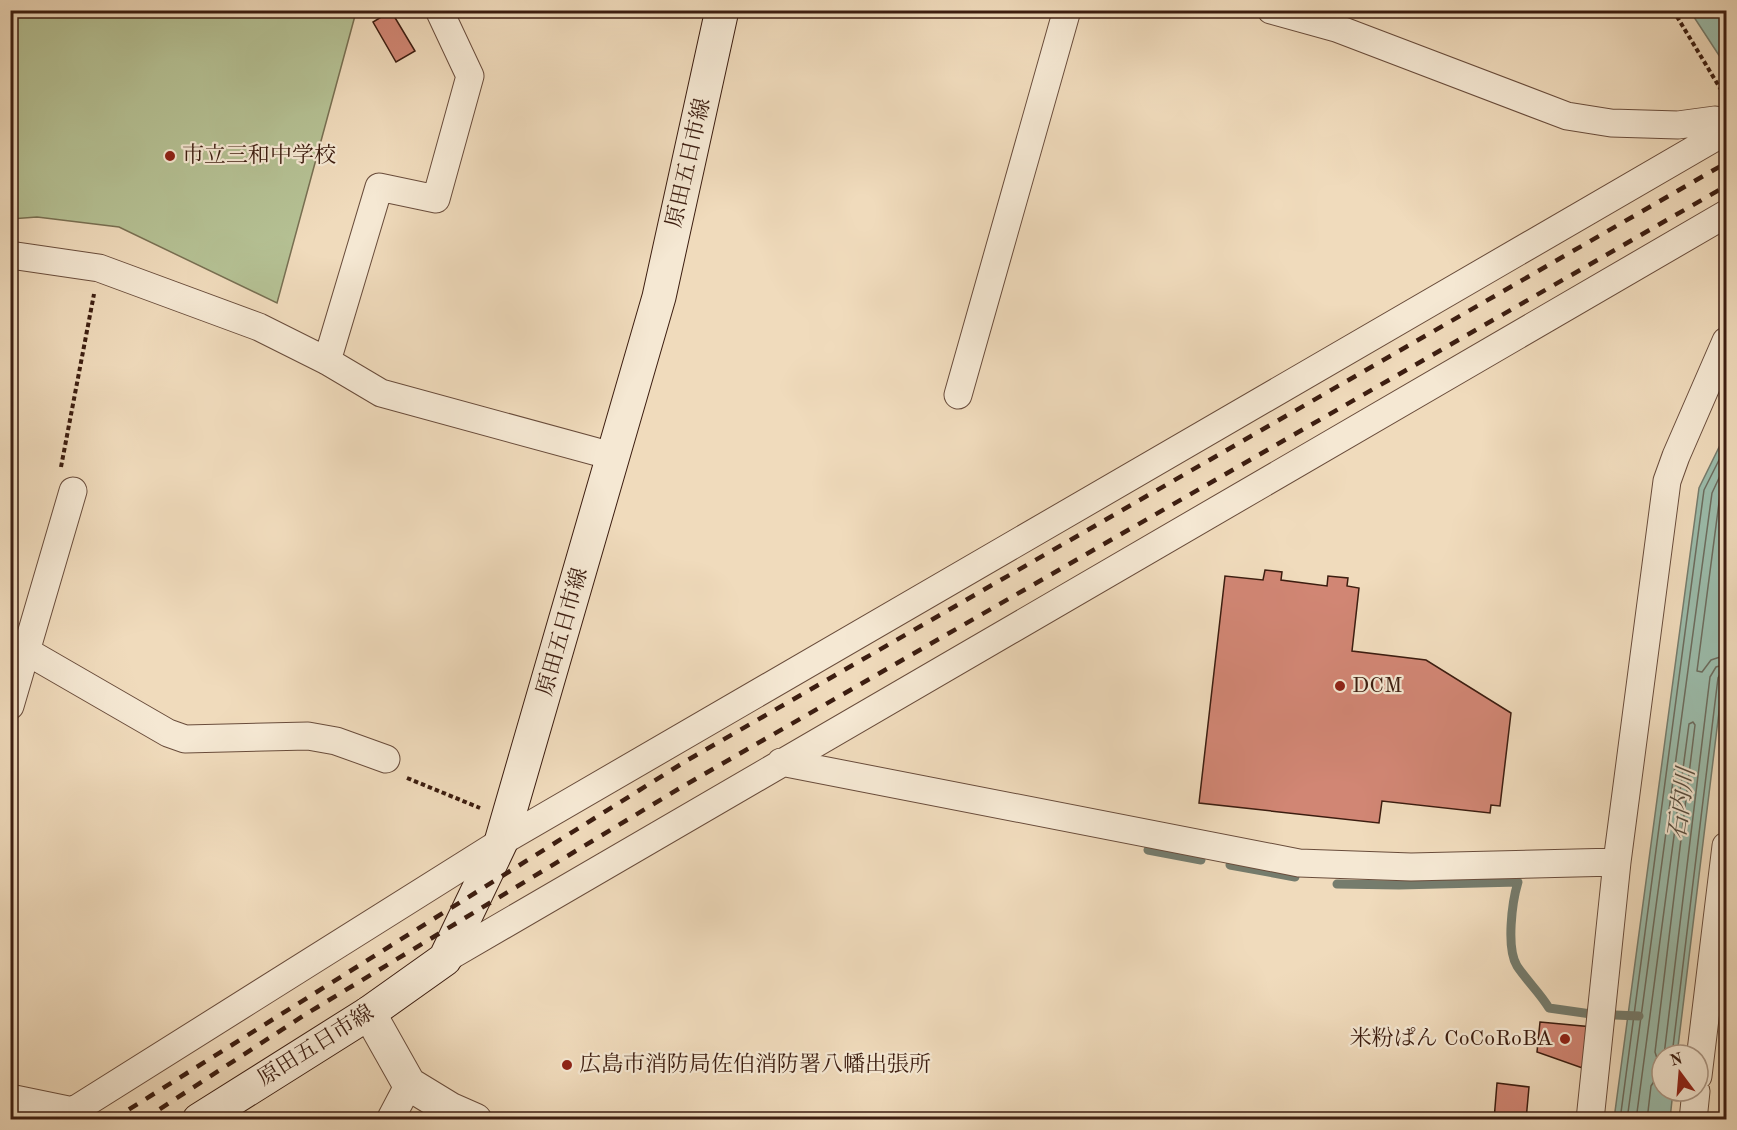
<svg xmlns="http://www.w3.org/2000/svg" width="1737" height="1130" font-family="'Old Standard TT','Noto Serif JP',serif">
<rect width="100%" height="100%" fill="#f0dbbc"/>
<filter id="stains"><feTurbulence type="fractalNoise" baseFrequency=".00333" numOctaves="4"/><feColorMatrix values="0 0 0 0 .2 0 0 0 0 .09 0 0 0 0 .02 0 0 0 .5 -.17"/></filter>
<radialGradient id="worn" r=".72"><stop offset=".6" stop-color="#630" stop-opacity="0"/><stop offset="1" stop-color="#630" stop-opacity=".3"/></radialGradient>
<path fill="#b5c194" stroke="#786f52" stroke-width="1.5" d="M350,11l6,1 -79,291 -158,-76 -82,-10 -26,2v-208z"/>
<path fill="#9bbcab" stroke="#757c6d" stroke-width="1.5" d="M1690,11h36v56v-1z
M1726,433v222l-49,400h-15v36h11l-3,28h-56l85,-631z"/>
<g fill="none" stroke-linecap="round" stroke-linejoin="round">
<path stroke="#6c6c5e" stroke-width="1.5" d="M1726,483l-6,12 -23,176 5,1 9,-12 15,-5
M1664,1055l46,-378 6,-10 10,-3
M1672,1055l46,-377 3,-5 5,-1
M1620,1120l84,-630 22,-44
M1627,1120l85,-627 14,-30
M1636,1120l53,-396 4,-2 2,3 -40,327 6,19 -10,15 -4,34"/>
<path stroke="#757c6d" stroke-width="9" d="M1148,850l53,10
M1230,865l65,12
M1337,884l62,1 119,-3c-6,20 -12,66 -1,84 10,15 23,27 32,42l42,6
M1615,1015l24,1"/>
</g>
<path fill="#d18674" stroke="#3c1d10" stroke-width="1.5" d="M391,11l24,40 -19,11 -23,-40z
M1265,570l17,2 -1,8 46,6 1,-10 20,2 -1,8 12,2 -7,63 74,9 85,53 -11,93 -9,-1 -1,8 -108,-12 -3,22 -180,-20 26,-227 38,4z
M1540,1022l53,5 -5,43 -51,-18z
M1497,1083l32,4 -3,33h-32z"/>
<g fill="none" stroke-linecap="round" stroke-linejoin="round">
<defs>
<path id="minor" d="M1271,10l65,18 231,88 44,7 67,2 37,-5 11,4
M10,255l89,13 160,59 68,34 54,32 231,63
M327,361l52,-174 57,12 34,-123 -31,-66
M958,395l109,-385
M26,651l142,82 17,6 123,-3 28,5 50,18
M10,706l63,-215
M781,762l518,101 112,4 206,-5
M445,959l1281,-745
M1698,1076l28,-230
M10,1098l63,13
M79,1120l-6,-9 428,-269 1225,-711
M390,1120l19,-36
M1590,1120l27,-258 50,-381 9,-25 50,-115
M1693,1120l3,-29"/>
<path id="tertiary" d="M369,1013l40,71 41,25 25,11"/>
<path id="secondary" d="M199,1120l170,-107 76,-54 56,-117 158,-545 63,-287"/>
</defs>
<use href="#minor" stroke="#694c3b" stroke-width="29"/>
<use href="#tertiary" stroke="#694c3b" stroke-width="35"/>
<use href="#secondary" stroke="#3c1d10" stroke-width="35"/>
<path stroke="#3c1d10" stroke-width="4" stroke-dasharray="4.5 3" stroke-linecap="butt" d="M1673,10l50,83
M61,467l33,-173
M407,778l73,30"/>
<use href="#minor" stroke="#f5e8d3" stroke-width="27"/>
<use href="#tertiary" stroke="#f5e8d3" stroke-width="33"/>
<use href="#secondary" stroke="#f5e8d3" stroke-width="33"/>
<path stroke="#3c1d10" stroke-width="4.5" stroke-dasharray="10 10" stroke-linecap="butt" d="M112,1120l574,-359 1040,-598
M143,1120l163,-106 374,-226 1046,-602"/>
</g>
<g fill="#8f2418" stroke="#f5e8d3" stroke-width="2">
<circle cx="170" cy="156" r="6"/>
<circle cx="1340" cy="686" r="6"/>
<circle cx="1565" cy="1039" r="6"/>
<circle cx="567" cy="1065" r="6"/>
</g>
<g text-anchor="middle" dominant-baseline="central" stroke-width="4.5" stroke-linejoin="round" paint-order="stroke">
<g font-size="22" fill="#3c1d10" stroke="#f5e8d3" text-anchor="start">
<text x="182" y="156">市立三和中学校</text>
<text x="1352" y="686">DCM</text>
<text x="1553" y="1039" text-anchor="end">米粉ぱん CoCoRoBA</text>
<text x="579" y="1065">広島市消防局佐伯消防署八幡出張所</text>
</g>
<g font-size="22" fill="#3c1d10" stroke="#f5e8d3">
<text transform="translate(689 163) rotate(-77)">原田五日市線</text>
<text transform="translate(563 632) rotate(-74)">原田五日市線</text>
<text transform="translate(316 1046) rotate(-32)">原田五日市線</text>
</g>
<g font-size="24" font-style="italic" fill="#584d3e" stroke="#f5e8d3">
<text transform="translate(1683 804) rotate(-82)">石内川</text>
</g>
</g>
<rect width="1737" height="1130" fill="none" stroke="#f0dbbc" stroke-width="36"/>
<rect x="12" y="12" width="1713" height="1106" fill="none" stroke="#3c1d10" stroke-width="3"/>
<rect x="18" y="18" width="1701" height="1094" fill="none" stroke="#3c1d10" stroke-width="1.5"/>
<g transform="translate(1680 1073) rotate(344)"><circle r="28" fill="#f5e8d3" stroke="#ab9785" stroke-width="1.5"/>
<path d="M0-4.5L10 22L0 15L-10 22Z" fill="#8f2418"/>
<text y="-9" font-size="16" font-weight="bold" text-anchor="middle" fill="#3c1d10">N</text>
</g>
<rect width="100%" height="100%" filter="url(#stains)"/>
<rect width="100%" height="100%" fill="url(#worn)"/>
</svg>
